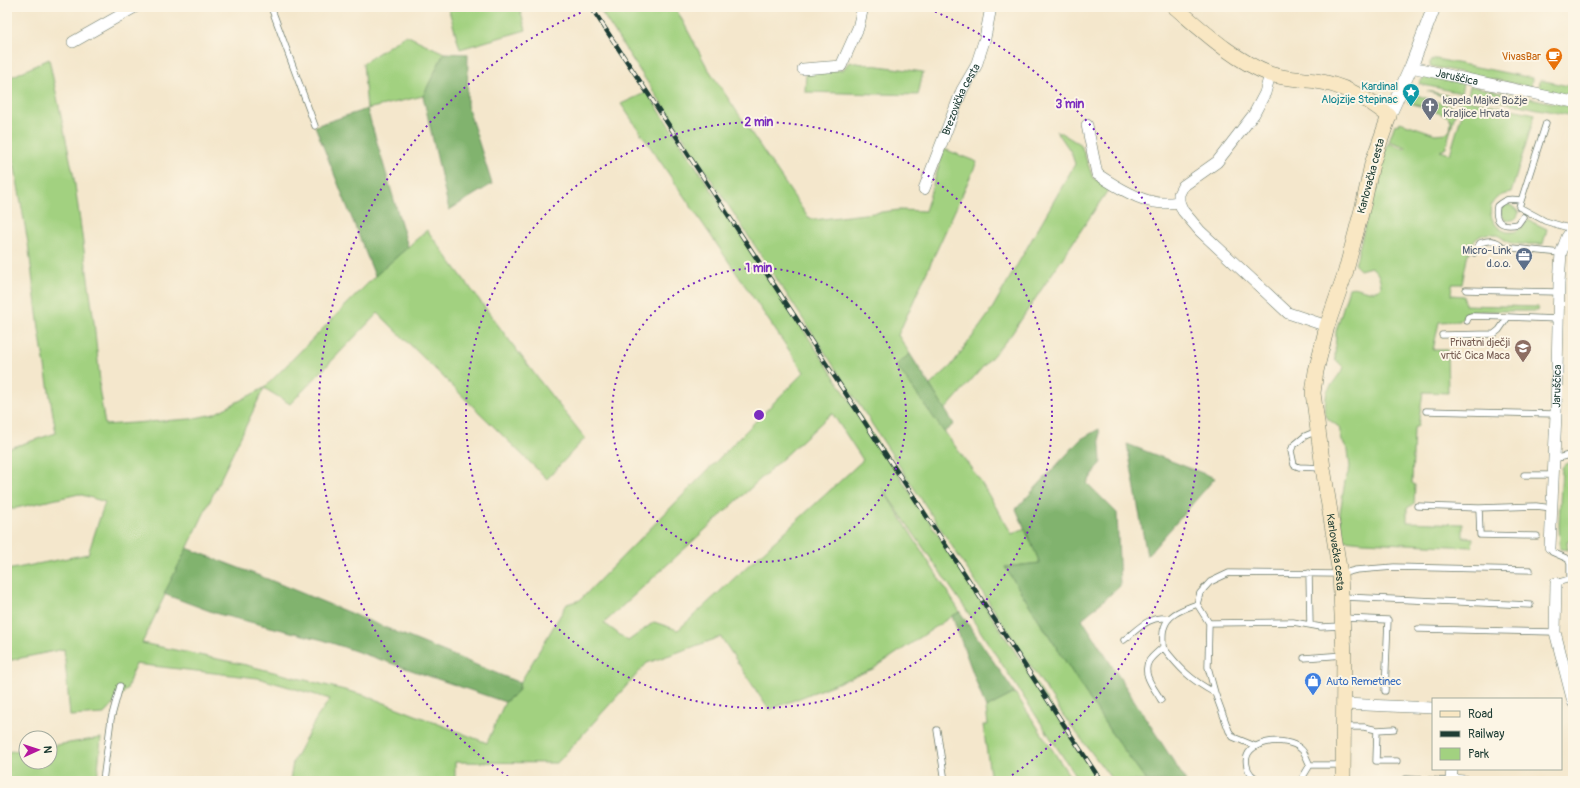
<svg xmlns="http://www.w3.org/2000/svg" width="1580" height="788" font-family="Pangolin,sans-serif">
<rect width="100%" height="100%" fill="#fcf5e5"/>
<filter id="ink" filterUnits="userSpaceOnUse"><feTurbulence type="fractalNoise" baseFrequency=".025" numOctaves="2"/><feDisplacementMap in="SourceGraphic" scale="8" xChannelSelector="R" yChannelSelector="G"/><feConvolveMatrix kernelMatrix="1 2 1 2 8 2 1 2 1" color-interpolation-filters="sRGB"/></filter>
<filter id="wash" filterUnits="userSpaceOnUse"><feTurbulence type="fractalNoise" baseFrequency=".012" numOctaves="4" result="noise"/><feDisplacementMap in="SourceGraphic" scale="16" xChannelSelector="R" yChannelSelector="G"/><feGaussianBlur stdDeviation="0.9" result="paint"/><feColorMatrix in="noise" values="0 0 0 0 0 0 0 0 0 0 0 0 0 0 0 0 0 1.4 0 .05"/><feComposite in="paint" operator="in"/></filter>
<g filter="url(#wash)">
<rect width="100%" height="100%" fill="#f4e7cc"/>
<path fill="#a2d180" stroke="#60875a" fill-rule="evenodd" d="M448,7h71l7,23 -66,19z
M598,7h75l6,7 28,53 100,149 7,4 85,-10 26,1 19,-62 33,13 -79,173 12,19 -14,11 83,114 33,55 13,-6 15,35 -35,4 105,164 37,50h-34l-50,-66z
M406,35l38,18 -21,43 -56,13 -4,-46z
M49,59l25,119 20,144 6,59 -1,7 6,37 85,-6 24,-5 50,-26 111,-112 52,-46 112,150 46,58 -38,41 -169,-166 -88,91 -26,-16 -122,255 104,22 118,30 123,48 18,-41 13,-11 2,-8 47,-79 13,-4 224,-228 -183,-268 26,-12 453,689h-21l-114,-173 -83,-120 78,124 -8,4 -79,53 -104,41 -48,-73 -74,26 -90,100 -102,-1v19h-165l3,-19 23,-43 14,-20 -72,-21 -123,-14 -8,25 -23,25 -34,2 -6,-67 -57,12v-91l81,-16 17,-52 -26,-8 -72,16v-61l49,-16 -16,-97 -12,-93 -21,-121v-43zM832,413l31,47 -185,170 -24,-8 -26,19 -24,-18z
M1434,59h2l96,19 -1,9 -101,-21v-4z
M849,62l74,10 -5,23 -113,-3 1,-21 37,-1z
M1424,77l39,7 -2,9 -42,-9z
M1540,80l33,7v9l-34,-7z
M1470,86l103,21v9l-105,-21z
M1427,91l108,23 -24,79c-44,5 -7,64 17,27l19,9 -4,15c-10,0 -22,1 -32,-1 -5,-1 -9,-6 -14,-8 -13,-5 -26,4 -27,18h-2l-6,31h-10l-1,11 13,1 1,9 73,2 -1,4h-65l-6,2 -6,8 -21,1 -6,28h14l1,43 -25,-1 -5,34 -4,2 -2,55 3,2 -1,19 -7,4v14l56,2v13l10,1 -1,9 -109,-5 -19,-2 -3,-14 -1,-13 5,-32 5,-13 -2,-18 -6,-9 -3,-14 -11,-8 -4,-8 3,-20 17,-23 -9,-9 1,-28 13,-43c9,-3 15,5 27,3l5,-5c-1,-9 -3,-14 -10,-19l-11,3 -5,-5 24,-96 9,-26 17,6 1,-2 -17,-6 6,-17 3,1 2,-3 35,12 12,-1 3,-3 1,-10 -4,-4 -39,-14 3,-9 41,14 3,7 -8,29 -2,6 -5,2 10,3 13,-44 -3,-8z
M1056,130l25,15 12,33 17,9 -99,148 -66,75 -15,-25 21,-19 38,-52 86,-150 -4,-12z
M1507,204l5,2 7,6c-2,8 -6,9 -13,8l-5,-5v-6z
M1573,462v77l-6,2 1,9 -8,-1 -1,-25 3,-56 3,-4z
M1015,693l50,76 8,12h-82l-8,-56h5l-2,-17z
M101,738l-4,43h-90v-29l19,-3v13h24v-16z"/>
<path fill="#81b36e" stroke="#507851" d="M444,53l24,1 -1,51 25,79 -43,26 -26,-114z
M367,109l41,138 -33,29 -60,-150z
M910,354l44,70 -10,8 -48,-67z
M1099,429l2,33 -14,21 30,30 3,73 -38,33 104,162h-39l-37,-50 -105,-164 35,-4 -24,-54 65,-70z
M1127,444l88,34 -68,78z
M187,548l83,32 250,103 -2,8 -13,11 -182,-62 -105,-26 -54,-20z
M960,612l55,81 -29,15 -34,-92z"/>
</g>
<g filter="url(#ink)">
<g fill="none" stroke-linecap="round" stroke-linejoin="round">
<defs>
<path id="service" d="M271,7l44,119
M1546,123l-27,84 26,14 27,8
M1520,200c-11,-2 -15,-1 -23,6 -3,17 5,21 21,18l5,-7
M1474,253l6,-10c10,-3 16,-4 23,4l58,6
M1466,290l93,2
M1467,321l1,-4 3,-1 37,1
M1442,335l52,-1 5,-4 9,-13 50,2
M1426,411l130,3
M1317,431l-12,5 -12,10 -2,5 3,14 5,2 24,1
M1554,459l19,-5
M1524,475h29
M1417,506l62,2 57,-2 16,2
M1479,508l1,27 57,1
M1550,547l2,5 16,7 2,5v15
M1309,573l1,52
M1556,583l17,-5
M1343,597l187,8
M1343,618l45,2 -3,71
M1209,623l-1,44 7,26 14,38 4,6 22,9
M1341,626l-20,1 -28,-5 -84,1 -12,-19 3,-11 10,-11 19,-9 111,1 16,-4 38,-3 136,3
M1418,629l137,3
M1124,640c14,-11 26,-26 45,-21
M1163,647c17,22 28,33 52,46
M1304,658l40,-3
M1161,700c-6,-11 -20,-26 -12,-39 3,-5 9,-9 14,-14 0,-6 -1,-14 1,-19 4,-15 21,-19 33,-24
M1344,727h20l13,3 -1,31h21
M937,730l8,51
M1377,730l17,-1
M1310,765h32
M1406,779l45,2
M103,781l8,-62 9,-33
M1261,781c-7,-3 -13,-8 -14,-15 -7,-26 40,-31 54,-17 4,3 6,11 9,16
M1298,781l3,-1 9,-15"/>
<g id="minor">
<path d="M73,42l62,-35"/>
<path id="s1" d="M1411,67l162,35"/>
<path d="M803,69l38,-3 17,-38 5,-21"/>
<path d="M1087,125l10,49c15,10 39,25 57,28 8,2 16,1 25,0l4,9 17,20 88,82 39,13"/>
<path id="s2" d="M924,189l38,-99 14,-24 9,-28 6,-31"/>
<path d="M1179,202v-8l4,-8 34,-24 37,-48 11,-21 5,-19"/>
<path id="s3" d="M1550,547l6,-133 3,-131 2,-30 6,-16 6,-9"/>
<path d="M1556,583l-1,49 18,70"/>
<path d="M1344,704l89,4"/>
<path d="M1452,769l-1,11 14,1"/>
</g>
<path id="tertiary" d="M1389,116l22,-49 23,-60"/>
<g id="secondary">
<path id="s4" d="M1175,7c28,24 60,54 95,67 15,5 30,5 46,7 28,4 51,17 73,35l-17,48 -8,38 -19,72 -18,52 -11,45 -3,22 10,75 17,106 4,81 -1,126"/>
</g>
</defs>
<use href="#service" stroke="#6a7869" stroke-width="7"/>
<use href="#minor" stroke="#6a7869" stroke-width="12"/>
<use href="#tertiary" stroke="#6a7869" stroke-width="14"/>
<use href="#secondary" stroke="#6a7869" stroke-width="16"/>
<use href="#service" stroke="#fff" stroke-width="5.5"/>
<use href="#minor" stroke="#fff" stroke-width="11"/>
<use href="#tertiary" stroke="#fff" stroke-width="13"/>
<use href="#secondary" stroke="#f9e7c3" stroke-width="15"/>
<defs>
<path id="rail" d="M591,7l510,774"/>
</defs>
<use href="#rail" stroke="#1f3d34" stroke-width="4.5"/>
<use href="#rail" stroke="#fcf5e5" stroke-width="3" stroke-dasharray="9" stroke-linecap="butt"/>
</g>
</g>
<g fill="none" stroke="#7b2cbf" stroke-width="2" stroke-dasharray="2 4">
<circle cx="759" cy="415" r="147"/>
<circle cx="759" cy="415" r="293"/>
<path d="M513 780A440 440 0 0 1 594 7M924 7A440 440 0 0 1 1005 780"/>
</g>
<defs>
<symbol id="cafe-pin" viewBox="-11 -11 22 30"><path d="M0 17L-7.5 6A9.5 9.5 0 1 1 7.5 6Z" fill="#e8710a" stroke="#fcf5e5"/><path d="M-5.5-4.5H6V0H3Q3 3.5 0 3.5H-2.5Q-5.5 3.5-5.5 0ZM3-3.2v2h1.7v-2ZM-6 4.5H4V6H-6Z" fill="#fff"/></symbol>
<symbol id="sight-pin" viewBox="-11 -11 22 30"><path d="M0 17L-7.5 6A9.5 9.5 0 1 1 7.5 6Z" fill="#0f9aa8" stroke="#fcf5e5"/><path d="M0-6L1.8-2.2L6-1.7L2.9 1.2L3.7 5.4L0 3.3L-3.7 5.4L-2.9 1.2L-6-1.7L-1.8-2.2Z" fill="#fff"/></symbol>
<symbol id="church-pin" viewBox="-11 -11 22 30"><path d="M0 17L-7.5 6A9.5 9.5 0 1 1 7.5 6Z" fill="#6b7280" stroke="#fcf5e5"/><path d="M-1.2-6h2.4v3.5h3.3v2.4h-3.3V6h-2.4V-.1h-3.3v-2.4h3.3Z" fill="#fff"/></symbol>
<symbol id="office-pin" viewBox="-11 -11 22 30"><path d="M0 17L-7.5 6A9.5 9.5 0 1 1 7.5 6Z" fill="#5c6f8a" stroke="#fcf5e5"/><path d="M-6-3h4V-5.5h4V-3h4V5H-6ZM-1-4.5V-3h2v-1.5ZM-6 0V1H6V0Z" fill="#fff"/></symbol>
<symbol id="school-pin" viewBox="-11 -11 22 30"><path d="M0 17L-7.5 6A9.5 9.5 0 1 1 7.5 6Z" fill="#8d6e63" stroke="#fcf5e5"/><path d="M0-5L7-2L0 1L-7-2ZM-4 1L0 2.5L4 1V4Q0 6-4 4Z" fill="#fff"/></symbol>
<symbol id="shop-pin" viewBox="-11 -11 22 30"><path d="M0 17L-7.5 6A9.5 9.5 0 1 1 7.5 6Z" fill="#3f7fe0" stroke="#fcf5e5"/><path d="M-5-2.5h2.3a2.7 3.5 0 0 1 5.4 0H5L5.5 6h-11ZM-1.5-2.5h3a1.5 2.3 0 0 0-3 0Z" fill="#fff"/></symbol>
</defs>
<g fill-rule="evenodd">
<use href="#cafe-pin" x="1544" y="46" width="20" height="27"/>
<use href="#sight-pin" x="1401" y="82" width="20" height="27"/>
<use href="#church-pin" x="1420" y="96" width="20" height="27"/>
<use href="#office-pin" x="1514" y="246" width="20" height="27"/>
<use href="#school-pin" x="1513" y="338" width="20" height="27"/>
<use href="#shop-pin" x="1303" y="671" width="20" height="27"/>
</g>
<g text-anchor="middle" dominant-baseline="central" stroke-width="4" stroke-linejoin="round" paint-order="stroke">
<g font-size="11" fill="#c56008" stroke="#fcf5e5" text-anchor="end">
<text x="1541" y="56">VivasBar</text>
</g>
<g font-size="11" fill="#1f3d34" stroke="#fcf5e5">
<text stroke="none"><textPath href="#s1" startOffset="47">Jaruščica</textPath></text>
<text stroke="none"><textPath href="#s2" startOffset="97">Brezovička cesta</textPath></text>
<text transform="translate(1371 176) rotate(-75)">Karlovačka cesta</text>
<text stroke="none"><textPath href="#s3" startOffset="161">Jaruščica</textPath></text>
<text stroke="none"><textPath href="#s4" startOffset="694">Karlovačka cesta</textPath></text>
</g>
<g font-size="11" fill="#0d838f" stroke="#fcf5e5" text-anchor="end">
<text x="1398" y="86">Kardinal<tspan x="1398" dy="13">Alojzije Stepinac</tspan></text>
</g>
<g font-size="11" fill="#5b616d" stroke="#fcf5e5" text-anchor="start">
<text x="1443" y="100">kapela Majke Božje<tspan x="1443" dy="13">Kraljice Hrvata</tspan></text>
</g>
<g font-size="11" fill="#4e5e75" stroke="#fcf5e5" text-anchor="end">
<text x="1511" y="250">Micro-Link<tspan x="1511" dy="13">d.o.o.</tspan></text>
</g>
<g font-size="11" fill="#785e54" stroke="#fcf5e5" text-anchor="end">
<text x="1510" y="342">Privatni dječji<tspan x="1510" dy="13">vrtić Cica Maca</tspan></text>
</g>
<g font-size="11" fill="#366cbe" stroke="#fcf5e5" text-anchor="start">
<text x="1326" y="681">Auto Remetinec</text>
</g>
</g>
<circle cx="759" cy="415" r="6" fill="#7b2cbf" stroke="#fcf5e5" stroke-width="2"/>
<g font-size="12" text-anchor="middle" font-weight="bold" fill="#7b2cbf" stroke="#fcf5e5" stroke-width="4" stroke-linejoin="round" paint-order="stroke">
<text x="1070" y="108">3 min</text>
<text x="759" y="126">2 min</text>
<text x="759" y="272">1 min</text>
</g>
<rect width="1580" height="788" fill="none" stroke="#fcf5e5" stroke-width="24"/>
<rect x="1432" y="698" width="130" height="72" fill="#fcf5e5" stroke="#a4ab9e"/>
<rect x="1440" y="711" width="20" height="6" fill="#f9e7c3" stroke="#a4ab9e"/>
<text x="1468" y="718" font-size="12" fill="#1f3d34">Road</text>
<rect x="1440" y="731" width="20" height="6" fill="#1f3d34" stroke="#a4ab9e"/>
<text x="1468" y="738" font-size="12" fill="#1f3d34">Railway</text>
<rect x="1440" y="748" width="20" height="12" fill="#a2d180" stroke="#a4ab9e"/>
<text x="1468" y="758" font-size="12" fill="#1f3d34">Park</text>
<g transform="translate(38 750) rotate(87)"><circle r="19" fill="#fcf5e5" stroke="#a4ab9e"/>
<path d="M0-3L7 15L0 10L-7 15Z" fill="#b5179e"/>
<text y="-6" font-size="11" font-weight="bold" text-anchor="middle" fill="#1f3d34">N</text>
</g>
</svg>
